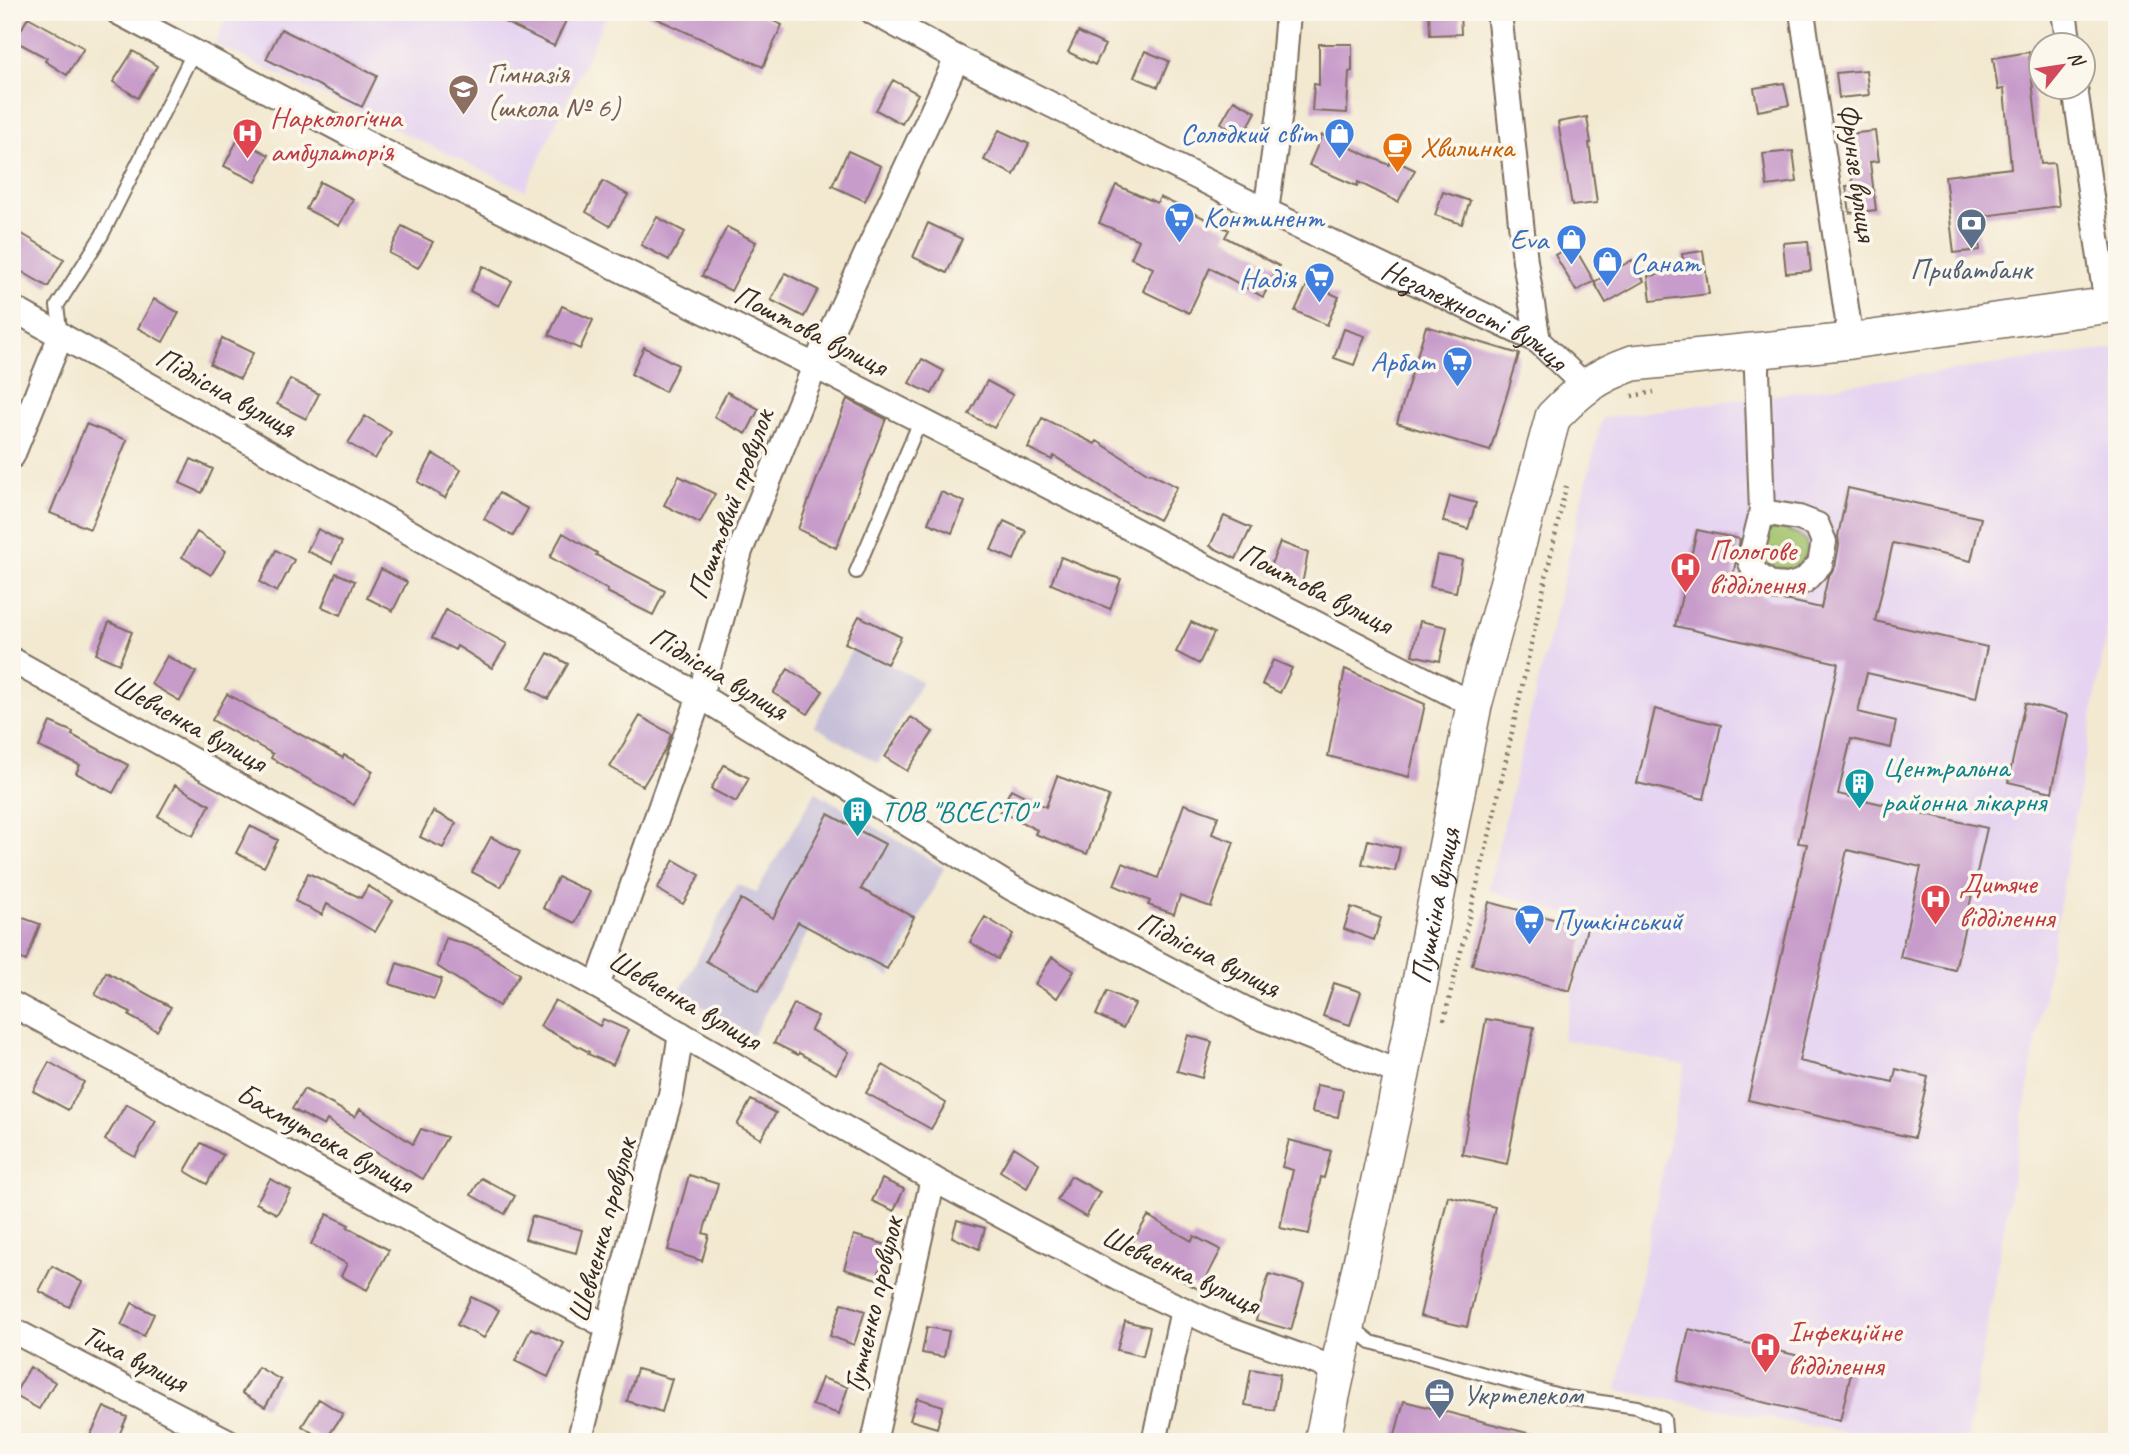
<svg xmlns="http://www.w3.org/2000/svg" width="2129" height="1454" font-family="Caveat,sans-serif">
<rect width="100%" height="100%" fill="#fbf7ec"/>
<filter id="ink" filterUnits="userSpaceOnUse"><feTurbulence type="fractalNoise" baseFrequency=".0143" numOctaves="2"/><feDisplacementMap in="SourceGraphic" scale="14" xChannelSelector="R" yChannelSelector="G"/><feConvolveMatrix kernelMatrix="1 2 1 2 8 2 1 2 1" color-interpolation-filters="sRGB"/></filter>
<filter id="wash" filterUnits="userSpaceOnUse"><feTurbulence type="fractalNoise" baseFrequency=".00686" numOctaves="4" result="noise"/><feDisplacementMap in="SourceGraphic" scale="28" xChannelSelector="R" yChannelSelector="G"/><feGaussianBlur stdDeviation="1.57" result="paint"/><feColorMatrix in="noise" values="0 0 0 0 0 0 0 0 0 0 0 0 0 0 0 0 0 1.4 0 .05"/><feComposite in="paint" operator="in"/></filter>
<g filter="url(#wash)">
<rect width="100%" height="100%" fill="#f3e9d1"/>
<path fill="#e5d3f1" d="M230,12h378l-83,178 -310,-146z
M2117,348v225l-150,869h-68l-282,-52 68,-325 -123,-26 28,-118 -102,-31 114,-472z"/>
<path fill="#c7c0d9" d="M853,647l69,34 -44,82 -64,-37z
M816,792l128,76 -54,109 -81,-47 -56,106 -74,-43 58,-109 19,8z"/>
<path fill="#a0c169" stroke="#6e7644" stroke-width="2" d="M1783,529c5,2 11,3 16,6 23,15 -7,49 -36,25l5,-30z"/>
<g id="blocks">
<path fill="#c89cca" d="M484,12h86l-16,34z
M642,12h112l28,13 -19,42z
M1429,12h31l1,22 -31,1z
M28,17l56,31 -17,27 -22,-14 2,-3 -32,-17z
M281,29l96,47 -15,31 -96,-48z
M1078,32l27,13 -10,20 -27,-13z
M1319,44h33v27l-3,1 -2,41 -35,-2 2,-27 5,1z
M133,51l24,15 -19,32 -25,-16z
M1145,51l24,10 -11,26 -24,-10z
M2029,52l12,112 13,-1 5,43 -83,11 4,33 -26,3 -9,-77 66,-8 -7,-79 -6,1 -5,-32z
M1866,70l3,25 -30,3 -3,-25z
M893,80l25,14 -16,30 -26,-14z
M1784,83l5,22 -31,6 -4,-23z
M1234,100l22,12 -13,24 -22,-13z
M1587,117l4,26h-2l8,60 -25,3 -14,-84z
M999,130l30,14 -15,31 -30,-15z
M1875,131l4,30 -9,1 6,48 -26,3 -4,-27h7l-5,-52z
M1322,135l67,30 3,-6 23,11 -17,32 -40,-20 -1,4 -48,-21z
M238,139l31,16 -13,27 -32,-16z
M848,151l33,15 -16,35 -33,-15z
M1793,151l4,31 -30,4 -4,-32z
M603,181l25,14 -18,31 -24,-14z
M320,182l33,17 -14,27 -33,-17z
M1116,185l41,18 3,-6 69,33 -4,7 54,29 -16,31 -53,-29 -21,45 -46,-22 10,-23 -22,-10 8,-18 -40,-17z
M1443,192l27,9 -8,23 -27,-9z
M657,217l28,15 -16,28 -28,-15z
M928,223l34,16 -15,34 -34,-16z
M402,226l31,16 -15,26 -29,-15z
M727,227l29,15 -25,49 -29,-15z
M12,228l52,31 -16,28 -36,-21z
M1808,241l3,30 -25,2 -3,-30z
M1573,245l21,36 -18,10 -21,-36z
M1703,251l6,43 -58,7 -3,-25 37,-5 -3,-17z
M1632,260l12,21 -38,22 -12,-21z
M483,266l29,15 -13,25 -29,-15z
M785,273l33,17 -14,27 -33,-17z
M1308,283l31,14 -12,28 -32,-14z
M154,299l25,14 -16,29 -25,-14z
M562,306l31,14 -13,29 -31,-14z
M1426,326l93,28 -29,97 -93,-28z
M1344,329l21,7 -11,29 -20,-7z
M222,338l31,15 -13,26 -30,-15z
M644,347l34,18 -13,27 -34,-18z
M922,359l22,12 -12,23 -23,-11z
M290,379l29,15 -13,25 -29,-15z
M987,381l26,14 -19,33 -25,-14z
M727,392l32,17 -13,25 -32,-17z
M847,399l39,20 -50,129 -38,-19z
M365,416l26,16 -16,27 -27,-16z
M1042,418l53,26 2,-3 52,33 1,-1 27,14 -18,33 -29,-15 -76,-49 -2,4 -24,-12z
M86,424l41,16 -37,89 -40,-16z
M433,454l28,16 -16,28 -27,-16z
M191,459l22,10 -11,24 -22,-10z
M679,476l36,18 -15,29 -36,-18z
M1848,488l133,30 -10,43 -78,-18 -18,78 112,26 -11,51 -109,-25 -9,39 38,9 -5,27 -40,-9 -13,55 149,34 -32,142 -55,-13 21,-90 -74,-17 -48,211 94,21 3,-13 32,8 -14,61 -166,-38 59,-256 -9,-1 40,-180 -163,-37 22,-96 43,9 -9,48 27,6 12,7 20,1 31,7 7,-31 7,-10 4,-22 -1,-9z
M941,492l24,10 -13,31 -24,-10z
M499,493l29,16 -15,27 -29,-17z
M1450,496l26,7 -8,26 -25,-8z
M1224,516l27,12 -15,31 -26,-13z
M1004,521l22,10 -12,29 -23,-10z
M318,529l24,13 -10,21 -25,-12z
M197,532l29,19 -15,24 -29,-18z
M563,533l34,20 -1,2 69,36 -12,24 -46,-23 1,-2 -58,-33z
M1280,542l28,11 -6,32 -34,-13z
M276,550l18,10 -17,32 -17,-10z
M1437,555l25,5 -6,32 -26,-5z
M1061,557l37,15 23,7 -11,30 -59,-25z
M381,569l26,13 -14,29 -26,-13z
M336,573l19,8 -14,34 -19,-8z
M446,610l61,34 -15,24 -35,-22 -2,4 -23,-12z
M859,616l42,21 -14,27 -42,-21z
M1420,621l27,6 -7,34 -28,-6z
M109,622l23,10 -13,32 -23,-10z
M1191,622l23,11 -15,31 -23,-12z
M548,653l20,11 -20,35 -20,-11z
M167,656l29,16 -16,29 -29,-17z
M1273,660l19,8 -12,25 -18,-9z
M788,669l35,22 -15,23 -35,-21z
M1345,669l80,35 -16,73 -81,-21z
M227,694l116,64 1,-3 29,16 -19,34 -83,-47 2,-4 -61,-34z
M2025,703l43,12 -16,77 -44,-10z
M1655,709l66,16 -17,74 -67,-16z
M640,716l31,18 -5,14 -23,38 -33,-19z
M911,717l22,15 -26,39 -22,-14z
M50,722l23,10 -1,3 56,30 -15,28 -37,-20 4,-8 -41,-18z
M724,765l25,13 -13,24 -25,-13z
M1057,776l52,20 -22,58 -52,-20 2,-4 -37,-19 11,-22 35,18z
M175,785l35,20 -17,31 -35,-20z
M1184,804l34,12 -6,18 22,8 -23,65 -31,-11 -6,18 -26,-9 2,-4 -36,-16 9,-22 35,15z
M433,811l23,12 -13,25 -23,-11z
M828,814l57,30 -24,45 53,28 -27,52 -89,-47 -39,69 -53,-30 35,-62 32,19z
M250,826l28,14 -14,27 -28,-14z
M491,837l29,15 -19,35 -29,-15z
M1368,840l32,8 -5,23 -33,-7z
M674,860l26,15 -17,29 -26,-15z
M308,873l53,25 7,-12 25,15 -18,31 -48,-28 -5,11 -27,-14z
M558,877l32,15 -15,31 -32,-15z
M1489,902l98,26 -17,63 -98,-26z
M1351,907l30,11 -7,22 -30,-11z
M12,914l28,10 -14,37 -14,-6z
M985,917l28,17 -15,25 -28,-17z
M446,938l34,11 40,25 -21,32 -62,-40z
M1052,957l22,14 -17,27 -22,-14z
M397,963l45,16 -8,20 -44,-15z
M106,972l65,35 -14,24 -28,-15 2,-4 -36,-17z
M1334,983l27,9 -11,33 -27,-9z
M1107,991l28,13 -12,24 -27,-13z
M555,1000l45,26 3,-7 25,11 -15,35 -25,-11 1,-2 -49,-26z
M794,1004l24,12 -7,14 38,22 -13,22 -37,-21 -1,2 -24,-12z
M1486,1019l48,8 -27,137 -45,-10z
M1188,1035l24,7 -10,36 -25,-7z
M49,1062l35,20 -16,28 -35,-19z
M883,1065l63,38 -15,26 -65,-36z
M1317,1085l26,5 -5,27 -26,-5z
M304,1089l51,28 5,-8 53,35 8,-15 26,8 -24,42 -48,-27 -48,-32 -3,6 -32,-17z
M751,1100l25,13 -15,26 -24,-14z
M126,1104l30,17 -21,36 -30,-17z
M1289,1140l42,11 -7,27 -3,-1 -12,57 -29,-6 13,-58 -11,-3z
M201,1143l22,12 -16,29 -22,-13z
M1014,1147l25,16 -12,25 -27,-17z
M689,1175l29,9 -15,49 6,2 -7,26 -34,-11z
M1071,1176l29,16 -14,25 -29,-17z
M481,1178l34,18 -10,18 -34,-19z
M270,1179l21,11 -14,24 -21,-11z
M882,1179l22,10 -10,22 -22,-10z
M1448,1196l47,11 -28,120 -47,-11z
M327,1214l22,11 -2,2 42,23 -22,40 -26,-14 6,-12 -36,-20z
M532,1216l50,14 -6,23 -51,-14z
M1148,1216l44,25 2,-5 27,14 -21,40 -27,-14 3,-5 -45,-26z
M957,1220l28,8 -6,21 -27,-12z
M854,1235l33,10 -10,34 -33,-10z
M52,1266l30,16 -13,25 -30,-16z
M1269,1274l35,10 -13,46 -35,-10z
M471,1297l28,13 -15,28 -27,-13z
M132,1303l22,11 -10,22 -23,-11z
M842,1303l23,8 -11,34 -24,-9z
M1125,1321l25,6 -7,29 -26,-6z
M927,1327l22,4 -5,26 -22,-4z
M531,1328l33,15 -16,34 -33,-16z
M1689,1329l163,40 -12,52 -163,-40z
M30,1367l25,15 -16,27 -25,-14z
M258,1367l23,13 -16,27 -23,-14z
M637,1369l35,10 -10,33 -35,-11z
M1251,1369l29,5 -6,36 -29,-5z
M822,1378l26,9 -9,27 -27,-9z
M917,1398l26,8 -6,22 -27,-8z
M319,1399l24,15 -18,27 -23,-15z
M1404,1401l131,34 -1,7h-141z
M104,1407l23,10 -11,25h-14l-12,-6z"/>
</g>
</g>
<g filter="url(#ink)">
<use href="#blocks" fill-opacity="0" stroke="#7b6d5d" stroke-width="2"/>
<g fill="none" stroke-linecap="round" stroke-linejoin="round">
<defs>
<path id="lane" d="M61,335l-4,-29 45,-71 91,-182
M856,572l64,-151
M1351,1326l20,16 195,55 71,10 27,12 2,23"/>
<g id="street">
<path d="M118,12l250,132 447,222 659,339"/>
<path id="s1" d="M873,12l84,46 309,153 272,130 47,45"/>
<path d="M1499,12l26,249 13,80"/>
<path d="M1802,12l49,329"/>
<path d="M2064,12l5,34"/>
<path d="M2075,88l32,217"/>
<path d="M1266,211l14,-99 8,-100"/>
<path d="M12,308l688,388 312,192 246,128 144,58"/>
<path d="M1758,351l-1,20 5,141 -12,48 5,13 17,12 17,1 15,-5 16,-17 4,-22 -7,-17 -18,-7 -37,-6"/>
<path d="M12,456l49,-121"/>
<path d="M12,660l585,326 336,193 204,109 88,41 113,41"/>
<path d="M597,986l103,-290 40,-145 75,-185 142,-308"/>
<path d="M12,1004l596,323"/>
<path d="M12,1330l217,112"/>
<path d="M579,1442l70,-272 22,-75 10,-61"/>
<path d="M874,1442l59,-263"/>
<path d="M1154,1442l29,-132"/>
</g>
<g id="secondary">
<path id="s2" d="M1322,1442l80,-368 72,-369 79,-288c26,-27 43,-41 80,-54l218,-22 266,-37"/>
</g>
</defs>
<use href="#lane" stroke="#7b6d5d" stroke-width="16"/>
<use href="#street" stroke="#7b6d5d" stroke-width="28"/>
<use href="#secondary" stroke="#7b6d5d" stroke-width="38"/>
<path stroke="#7b6d5d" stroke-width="4.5" stroke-dasharray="2 5" stroke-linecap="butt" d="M1632,396l22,-4
M1444,1020l47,-192 75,-342"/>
<use href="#lane" stroke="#fff" stroke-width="12"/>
<use href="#street" stroke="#fff" stroke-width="24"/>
<use href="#secondary" stroke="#fff" stroke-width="35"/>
</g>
</g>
<defs>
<symbol id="school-pin" viewBox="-11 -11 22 30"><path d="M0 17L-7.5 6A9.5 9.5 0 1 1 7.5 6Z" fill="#8d6e63" stroke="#fbf7ec"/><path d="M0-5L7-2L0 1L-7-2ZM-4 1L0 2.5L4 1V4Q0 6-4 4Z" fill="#fff"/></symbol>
<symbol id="shop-pin" viewBox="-11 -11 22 30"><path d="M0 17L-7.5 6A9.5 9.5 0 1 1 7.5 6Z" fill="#3f7fe0" stroke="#fbf7ec"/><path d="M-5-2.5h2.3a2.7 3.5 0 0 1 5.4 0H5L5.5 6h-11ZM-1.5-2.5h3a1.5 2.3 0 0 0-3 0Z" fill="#fff"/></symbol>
<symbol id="hospital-pin" viewBox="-11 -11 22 30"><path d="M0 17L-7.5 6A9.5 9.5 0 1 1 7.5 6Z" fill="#e0444e" stroke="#fbf7ec"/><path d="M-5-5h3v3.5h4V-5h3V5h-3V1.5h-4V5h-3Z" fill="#fff"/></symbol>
<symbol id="cafe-pin" viewBox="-11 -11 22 30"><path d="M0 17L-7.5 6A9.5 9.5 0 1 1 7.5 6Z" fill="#e8710a" stroke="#fbf7ec"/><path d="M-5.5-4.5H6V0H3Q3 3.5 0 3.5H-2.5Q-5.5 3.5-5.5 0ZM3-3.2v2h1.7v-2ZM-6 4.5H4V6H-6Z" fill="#fff"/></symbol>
<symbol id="supermarket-pin" viewBox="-11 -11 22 30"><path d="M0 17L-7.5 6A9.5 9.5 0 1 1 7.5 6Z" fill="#3f7fe0" stroke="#fbf7ec"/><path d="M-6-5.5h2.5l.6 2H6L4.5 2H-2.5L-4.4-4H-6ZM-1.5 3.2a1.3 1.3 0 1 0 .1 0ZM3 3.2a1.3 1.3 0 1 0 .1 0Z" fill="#fff"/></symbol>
<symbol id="bank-pin" viewBox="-11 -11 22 30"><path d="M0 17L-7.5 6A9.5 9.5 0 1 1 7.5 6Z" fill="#5c6f8a" stroke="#fbf7ec"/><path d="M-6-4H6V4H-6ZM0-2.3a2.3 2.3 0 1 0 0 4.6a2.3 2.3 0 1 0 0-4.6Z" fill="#fff"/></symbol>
<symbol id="building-pin" viewBox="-11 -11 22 30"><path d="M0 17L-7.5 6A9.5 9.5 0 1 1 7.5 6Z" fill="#0f9aa8" stroke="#fbf7ec"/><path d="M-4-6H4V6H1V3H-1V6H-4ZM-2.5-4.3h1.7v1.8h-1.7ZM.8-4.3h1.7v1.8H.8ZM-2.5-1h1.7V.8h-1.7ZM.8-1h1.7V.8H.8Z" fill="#fff"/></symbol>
<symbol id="office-pin" viewBox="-11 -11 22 30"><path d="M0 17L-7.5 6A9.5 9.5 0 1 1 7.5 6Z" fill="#5c6f8a" stroke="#fbf7ec"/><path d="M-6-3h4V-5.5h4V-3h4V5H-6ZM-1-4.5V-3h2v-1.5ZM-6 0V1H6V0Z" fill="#fff"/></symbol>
</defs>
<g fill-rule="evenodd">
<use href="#school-pin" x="446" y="72" width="35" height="47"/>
<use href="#shop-pin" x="1322" y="116" width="35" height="47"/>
<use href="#hospital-pin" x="230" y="116" width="35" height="47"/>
<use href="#cafe-pin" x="1380" y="130" width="35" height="47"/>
<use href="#supermarket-pin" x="1162" y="200" width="35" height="47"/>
<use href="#bank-pin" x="1954" y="206" width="35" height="47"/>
<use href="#shop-pin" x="1554" y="222" width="35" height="47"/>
<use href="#shop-pin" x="1590" y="244" width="35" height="47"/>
<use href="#supermarket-pin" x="1302" y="260" width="35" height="47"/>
<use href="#supermarket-pin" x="1440" y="344" width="35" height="47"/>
<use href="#hospital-pin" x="1668" y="550" width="35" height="47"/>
<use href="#building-pin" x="1842" y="766" width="35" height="47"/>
<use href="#building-pin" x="840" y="794" width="35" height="47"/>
<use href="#hospital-pin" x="1918" y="882" width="35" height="47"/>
<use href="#supermarket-pin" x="1512" y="902" width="35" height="47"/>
<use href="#hospital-pin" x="1748" y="1330" width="35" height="47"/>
<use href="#office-pin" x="1422" y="1376" width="35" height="47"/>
</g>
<g text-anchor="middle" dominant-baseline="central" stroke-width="7" stroke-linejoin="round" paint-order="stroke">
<g font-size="30" fill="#785e54" stroke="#fbf7ec" text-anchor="start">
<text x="487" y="73">Гімназія<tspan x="487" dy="34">(школа № 6)</tspan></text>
</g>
<g font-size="30" fill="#be3a42" stroke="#fbf7ec" text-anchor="start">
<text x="270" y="117">Наркологічна<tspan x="270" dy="34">амбулаторія</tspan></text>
<text x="1709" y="550">Пологове<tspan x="1709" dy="34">відділення</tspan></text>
<text x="1959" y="883">Дитяче<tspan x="1959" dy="34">відділення</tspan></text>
<text x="1788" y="1331">Інфекційне<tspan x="1788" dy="34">відділення</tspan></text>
</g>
<g font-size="30" fill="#366cbe" stroke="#fbf7ec" text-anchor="end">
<text x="1316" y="133">Солодкий світ</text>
<text x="1203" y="217" text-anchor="start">Континент</text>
<text x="1548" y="239">Eva</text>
<text x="1630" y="262" text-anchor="start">Санат</text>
<text x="1296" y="278">Надiя</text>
<text x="1435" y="361">Арбат</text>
<text x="1553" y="920" text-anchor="start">Пушкінський</text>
</g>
<g font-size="30" fill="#c56008" stroke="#fbf7ec" text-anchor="start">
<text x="1420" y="147">Хвилинка</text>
</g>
<g font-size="30" fill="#3b2a1e" stroke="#fbf7ec">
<text transform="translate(1858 172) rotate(82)">Фрунзе вулиця</text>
<text stroke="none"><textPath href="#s1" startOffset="674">Незалежності вулиця</textPath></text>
<text transform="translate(811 330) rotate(27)">Поштова вулиця</text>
<text transform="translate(226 392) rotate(29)">Підлісна вулиця</text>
<text transform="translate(730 504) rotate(-70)">Поштовий провулок</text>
<text transform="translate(1316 588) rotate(27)">Поштова вулиця</text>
<text transform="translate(719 673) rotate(31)">Підлісна вулиця</text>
<text transform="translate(190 723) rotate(29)">Шевченка вулиця</text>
<text stroke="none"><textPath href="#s2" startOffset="548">Пушкіна вулиця</textPath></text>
<text transform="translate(1209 954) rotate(27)">Підлісна вулиця</text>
<text transform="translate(685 1000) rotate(30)">Шевченка вулиця</text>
<text transform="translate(325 1138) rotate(29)">Бахмутська вулиця</text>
<text transform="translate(602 1230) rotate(-75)">Шевченка провулок</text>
<text transform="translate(1181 1270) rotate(25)">Шевченка вулиця</text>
<text transform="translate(873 1304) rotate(-77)">Гутченко провулок</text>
<text transform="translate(135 1358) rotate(27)">Тиха вулиця</text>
</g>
<g font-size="30" fill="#4e5e75" stroke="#fbf7ec">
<text x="1971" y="269">Приватбанк</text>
<text x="1463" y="1394" text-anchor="start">Укртелеком</text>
</g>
<g font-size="30" fill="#0d838f" stroke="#fbf7ec" text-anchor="start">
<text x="1882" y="767">Центральна<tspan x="1882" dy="34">районна лікарня</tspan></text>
<text x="881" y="811">ТОВ "ВСЕСТО"</text>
</g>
</g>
<rect width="2129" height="1454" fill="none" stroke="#fbf7ec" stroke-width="42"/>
<g transform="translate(2062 66) rotate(60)"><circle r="33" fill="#fbf7ec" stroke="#aea59a" stroke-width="2"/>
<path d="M0-5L12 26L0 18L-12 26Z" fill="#d1495b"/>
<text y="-10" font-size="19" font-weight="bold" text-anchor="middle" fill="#3b2a1e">N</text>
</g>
</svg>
